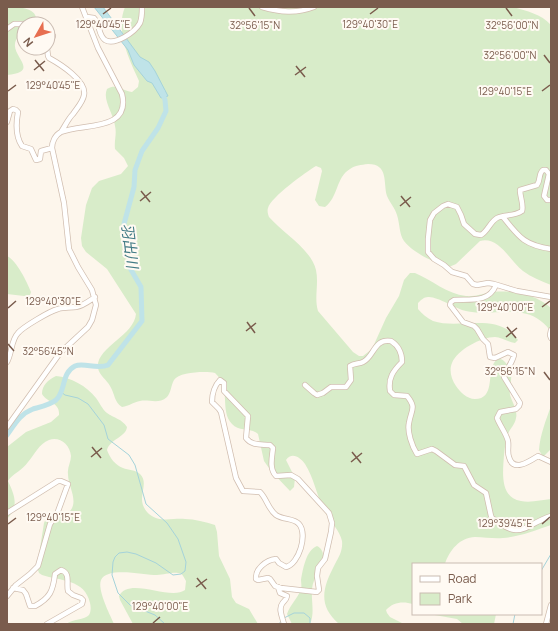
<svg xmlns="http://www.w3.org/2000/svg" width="558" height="631" font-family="Manrope,'Noto Sans JP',sans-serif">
<rect width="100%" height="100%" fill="#fdf6ec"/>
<path fill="#d8ecc9" d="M7,7c10,0 31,0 29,14l-4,3h-8v7c-3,3 -9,8 -9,13 -2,13 25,28 -8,31z
M125,7h388c14,4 28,7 38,18v260c-10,-4 -20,-8 -28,-14 -13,-10 -24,-35 -43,-30l-24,23 -7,3c-14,-4 -36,-14 -45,-26 -5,-7 -4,-17 -7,-26 -2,-7 -7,-12 -10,-19 -4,-13 2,-32 -19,-32 -7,1 -13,1 -18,5 -14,8 -12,29 -25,38l-6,-1 -4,-6 7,-29 -1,-3 -5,-2c-10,6 -45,31 -48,42 -1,3 0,6 1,9 14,16 42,32 47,53 3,14 -2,28 2,41l35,41 6,4h4l9,-7 14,-31 13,-22 5,-16 6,-7h5c17,7 32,21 51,23 9,1 18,-3 27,-4 21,-2 43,2 58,16v24c-5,-8 -15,-16 -24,-18 -20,-6 -41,2 -61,-3 -10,-2 -29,-15 -38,-14 -4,0 -7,3 -10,6v6c4,5 9,9 15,12 27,9 65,-10 85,19l-3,3c-7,-1 -14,-6 -20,-6 -14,0 -38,13 -43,26 -3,7 -1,16 4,23 4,6 11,13 19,13 20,0 12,-25 19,-36 7,-11 16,4 17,11 1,7 -2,14 -1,21 2,7 8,16 6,23 -1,7 -6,10 -8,16 -3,7 -3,14 -4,21 -1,16 -5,42 17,46 9,2 21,-1 30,-2v26c-15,5 -32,12 -48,13 -9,1 -18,-1 -28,-1 -15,0 -26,14 -30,27h-32v40c-10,-3 -20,-2 -27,6l1,3 3,4 14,7h-65c-22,-19 -16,-37 -4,-60 4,-7 8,-14 7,-23 -2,-10 -12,-20 -17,-29 -8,-15 -11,-34 -20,-48 -4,-6 -13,-13 -19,-4l9,18 -1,9 -4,4 -19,-20 -7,-10 -6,-27c-8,-7 -19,-2 -26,-10 -13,-14 0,-36 -17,-51 -9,-2 -36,-1 -41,7 -3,5 -3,13 -7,17 -9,8 -18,2 -27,4 -6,1 -11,5 -18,6 -8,-5 -7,-13 -12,-21 -3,-6 -11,-11 -12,-18 -3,-20 36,-32 38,-54l-29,-45 -21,-17 -4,-6 -1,-8 5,-33 6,-17 7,-7 22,-7 7,-8 -4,-8 -9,-9c-1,-8 2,-15 0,-23 -1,-12 -13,-26 -8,-37 10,-6 15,2 25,3l6,-5 1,-6c-10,-22 -24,-50 -14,-74z
M7,256c10,5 20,26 24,36l-1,3 -6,1 -17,-2z
M56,376c14,1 31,10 40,22 4,5 6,11 11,15 7,5 15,6 20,14 -1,10 -17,12 -20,23 3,8 8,15 16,18 5,2 13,2 17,6 11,11 -7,25 9,40 11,9 23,4 36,5 10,0 20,3 30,6l2,7 2,24 11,23 2,18 4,6 13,6 9,15h-125l-13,-24 -1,-4c10,-20 51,5 66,-6l1,-9c-2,-3 -3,-8 -8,-8 -5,-1 -15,2 -21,2 -13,0 -50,-9 -56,5 -4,10 9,35 13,44h-48c6,-5 19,-4 23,-9 2,-3 2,-8 1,-12 -5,-24 -30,-22 -48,-28l-3,-2 -2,-6 7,-44c7,-16 11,-7 23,-9 14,-11 1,-26 1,-40 -1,-6 3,-12 3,-18 -1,-12 -12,-20 -22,-16 -10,4 -14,14 -21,22 -5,8 -16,12 -20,19 7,15 11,25 -1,38v-72l19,-15 25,-10 8,-7c1,-13 -12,-12 -17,-21 0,-9 6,-14 14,-18z
M551,406v43l-8,8 -4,-7c1,-15 7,-30 12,-44z
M317,546c4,2 6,5 6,10 0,12 -10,21 -11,33 -1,12 3,24 -2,35h-18l-5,-10c3,-9 11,-16 14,-25 1,-3 0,-6 0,-9 2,-11 5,-30 16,-34z
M429,614h67l-2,10h-31l-6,-5z"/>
<path fill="#bfe3e8" stroke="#a5d3da" d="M94,7h9l37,50 9,5 6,9 13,25 -7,2 -9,-15 -5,-2 -13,-16 -6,-15z"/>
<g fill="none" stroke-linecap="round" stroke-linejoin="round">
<path stroke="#a5d3da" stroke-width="1" d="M61,392l4,3 13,3 10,6 16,21 4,14 21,16 6,10 11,39 21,19 11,16 8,23 -1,9 -4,3 -8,1 -17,-12 -20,-9 -9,-2 -8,1 -4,4 -2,5 -1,13 6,18 12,12 25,10 10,9
M541,571l10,-17
M284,618l10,-5h10l6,5v6
M279,624l3,-4
M513,624l2,-10"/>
<path stroke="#bfe3e8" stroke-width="5" d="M7,435c8,-11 13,-21 26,-26 7,-2 17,-4 23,-9 10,-9 5,-27 19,-34 9,-4 22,4 33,-1l34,-44 -1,-34 -11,-19 -1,-17 -5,-21v-6l10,-37 1,-17 7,-19 16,-23 8,-17 -1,-11 -3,-9"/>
<defs>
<path id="minor" d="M262,7c18,5 34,7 52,0
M87,17l7,1c6,6 4,17 11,22 10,6 30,-8 35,-17 2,-5 2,-11 2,-16
M7,29l7,-5h13
M48,47l5,-11
M47,48l1,8 1,2c11,6 38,23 35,37 -1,7 -7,13 -11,19 -5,5 -8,12 -12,18
M7,122l3,-11 3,-2 3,1 2,2c-2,11 -3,24 4,34l9,3 5,11 4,-1 1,-8 11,-3
M551,200h-4l-3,-4 5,-22 -3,-4h-3c-5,4 -2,10 -6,15l-17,5c0,7 4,15 2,21 -9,6 -18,3 -25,7 -7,4 -9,13 -16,17l-6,-1 -11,-10 -3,-9 -4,-8 -9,-3 -5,2 -9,7 -4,7 -2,19v13l6,7 10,6 8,7 14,4 7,8 4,1 11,-2 6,1 23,7 34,6
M503,217c16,20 21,28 48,32
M496,285c-7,18 -26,14 -42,15l-3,2 -1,3 13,17 11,4 3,3 6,10 5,5 2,13 5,1 13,-6 6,3c-2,9 -8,14 -10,22l16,26 -1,3 -3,3 -16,3 -3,6c3,8 9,15 11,23 1,6 -1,11 1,16 4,16 21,4 29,-1l13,6
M551,330l-1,5 1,3
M7,362c5,-9 4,-22 11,-29 5,-6 32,-22 40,-24 6,-2 12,-1 18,-2 7,-1 13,-6 19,-10
M220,380l4,3v8l24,25 -2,22c6,8 15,6 24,7l3,3c-1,9 -4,21 3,28l15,-1 7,4 31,34 3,10 -1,9 -6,27 -7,9 -1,8 2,14 -2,2 -36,-4 -6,-2 -5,-7 -2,-1 -10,2 -2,-1c-1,-10 10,-19 20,-20l3,4 7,4c13,-3 22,-33 13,-43 -5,-6 -16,-4 -23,-9 -8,-6 -9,-16 -16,-23l-17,-1 -7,-13 -15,-66 -2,-3 -7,-7c0,-8 3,-17 8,-22z
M305,385l9,8 3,2 6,-2 8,-6h15l5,-7 -1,-14c4,-3 9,-2 13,-4 11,-5 11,-24 28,-21 8,5 11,12 11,21 -9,9 -14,16 -12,29l4,4 13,1c10,12 4,14 2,27 -2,9 3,23 8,31l15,-5 4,2 19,14 9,1 10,19 12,8 5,23 1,2c30,23 30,8 59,-2
M7,427l53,-74 28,-26 4,-7 4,-15 -4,-15 -14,-23 -9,-18 -5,-46 -12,-55c0,-6 3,-13 9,-16 21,-9 70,0 61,-38l-24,-46 -16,-41
M7,513l51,-32h3l7,3 -11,30 -7,10 -12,42 -8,8 -14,11 -9,11
M278,587l2,6 7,3c-1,5 -3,4 -5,8 -4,5 1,15 2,20
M13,588l10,2 3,4 4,12h5c15,-8 18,-15 20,-32l6,-4c10,3 5,13 7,21l5,4 8,3 2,2 -1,4 -35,20
M546,624l5,-19"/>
</defs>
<use href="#minor" stroke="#d1beb0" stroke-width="6"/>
<use href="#minor" stroke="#fff" stroke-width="4.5"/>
</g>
<path fill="none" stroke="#7a5c4d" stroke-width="1.5" d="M249,8l6,8M506,8l6,8M103,14l8,-6M370,14l8,-6M544,55l6,8M35,60l9,11M296,66l9,11M34,70l11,-9M295,75l11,-8M8,91l8,-6M542,91l8,-6M141,191l9,11M401,196l9,11M140,201l11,-9M400,206l11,-9M542,307l8,-6M8,308l8,-7M247,322l8,11M507,327l9,11M246,331l10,-8M506,337l11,-9M8,344l6,7M544,372l6,8M92,447l9,11M352,452l9,11M91,457l11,-9M351,462l11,-9M8,524l8,-6M542,524l8,-7M197,578l9,11M196,587l11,-8M153,623l7,-6"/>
<g text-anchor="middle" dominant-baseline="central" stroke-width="4" stroke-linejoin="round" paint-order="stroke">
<g font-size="15" font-style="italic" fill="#437c86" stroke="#fffaf3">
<text transform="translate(130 246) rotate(83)">羽出川</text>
</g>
</g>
<g font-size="10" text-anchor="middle" fill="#7a5c4d" stroke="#fffaf3" stroke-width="4" stroke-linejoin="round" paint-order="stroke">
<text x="103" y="28">129°40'45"E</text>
<text x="370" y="28">129°40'30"E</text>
<text x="255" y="29">32°56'15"N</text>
<text x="512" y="29">32°56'00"N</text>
<text x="510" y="59">32°56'00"N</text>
<text x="53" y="89">129°40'45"E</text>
<text x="505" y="95">129°40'15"E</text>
<text x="53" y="305">129°40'30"E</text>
<text x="505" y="311">129°40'00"E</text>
<text x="48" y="355">32°56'45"N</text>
<text x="510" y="375">32°56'15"N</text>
<text x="53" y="521">129°40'15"E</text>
<text x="505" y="527">129°39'45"E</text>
<text x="160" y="610">129°40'00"E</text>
</g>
<rect width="558" height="631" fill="none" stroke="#7a5c4d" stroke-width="16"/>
<rect x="412" y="563" width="130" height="52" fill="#fffaf3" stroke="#cabbb1"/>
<rect x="420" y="576" width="20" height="6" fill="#ffffff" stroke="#cabbb1"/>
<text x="448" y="583" font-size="12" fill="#7a5c4d">Road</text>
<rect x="420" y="593" width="20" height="12" fill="#d8ecc9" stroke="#cabbb1"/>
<text x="448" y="603" font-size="12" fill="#7a5c4d">Park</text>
<g transform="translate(36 36) rotate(231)"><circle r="19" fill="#fffaf3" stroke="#cabbb1"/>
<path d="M0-3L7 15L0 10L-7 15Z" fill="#e76f51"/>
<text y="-6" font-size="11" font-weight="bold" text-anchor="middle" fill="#7a5c4d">N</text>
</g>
</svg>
